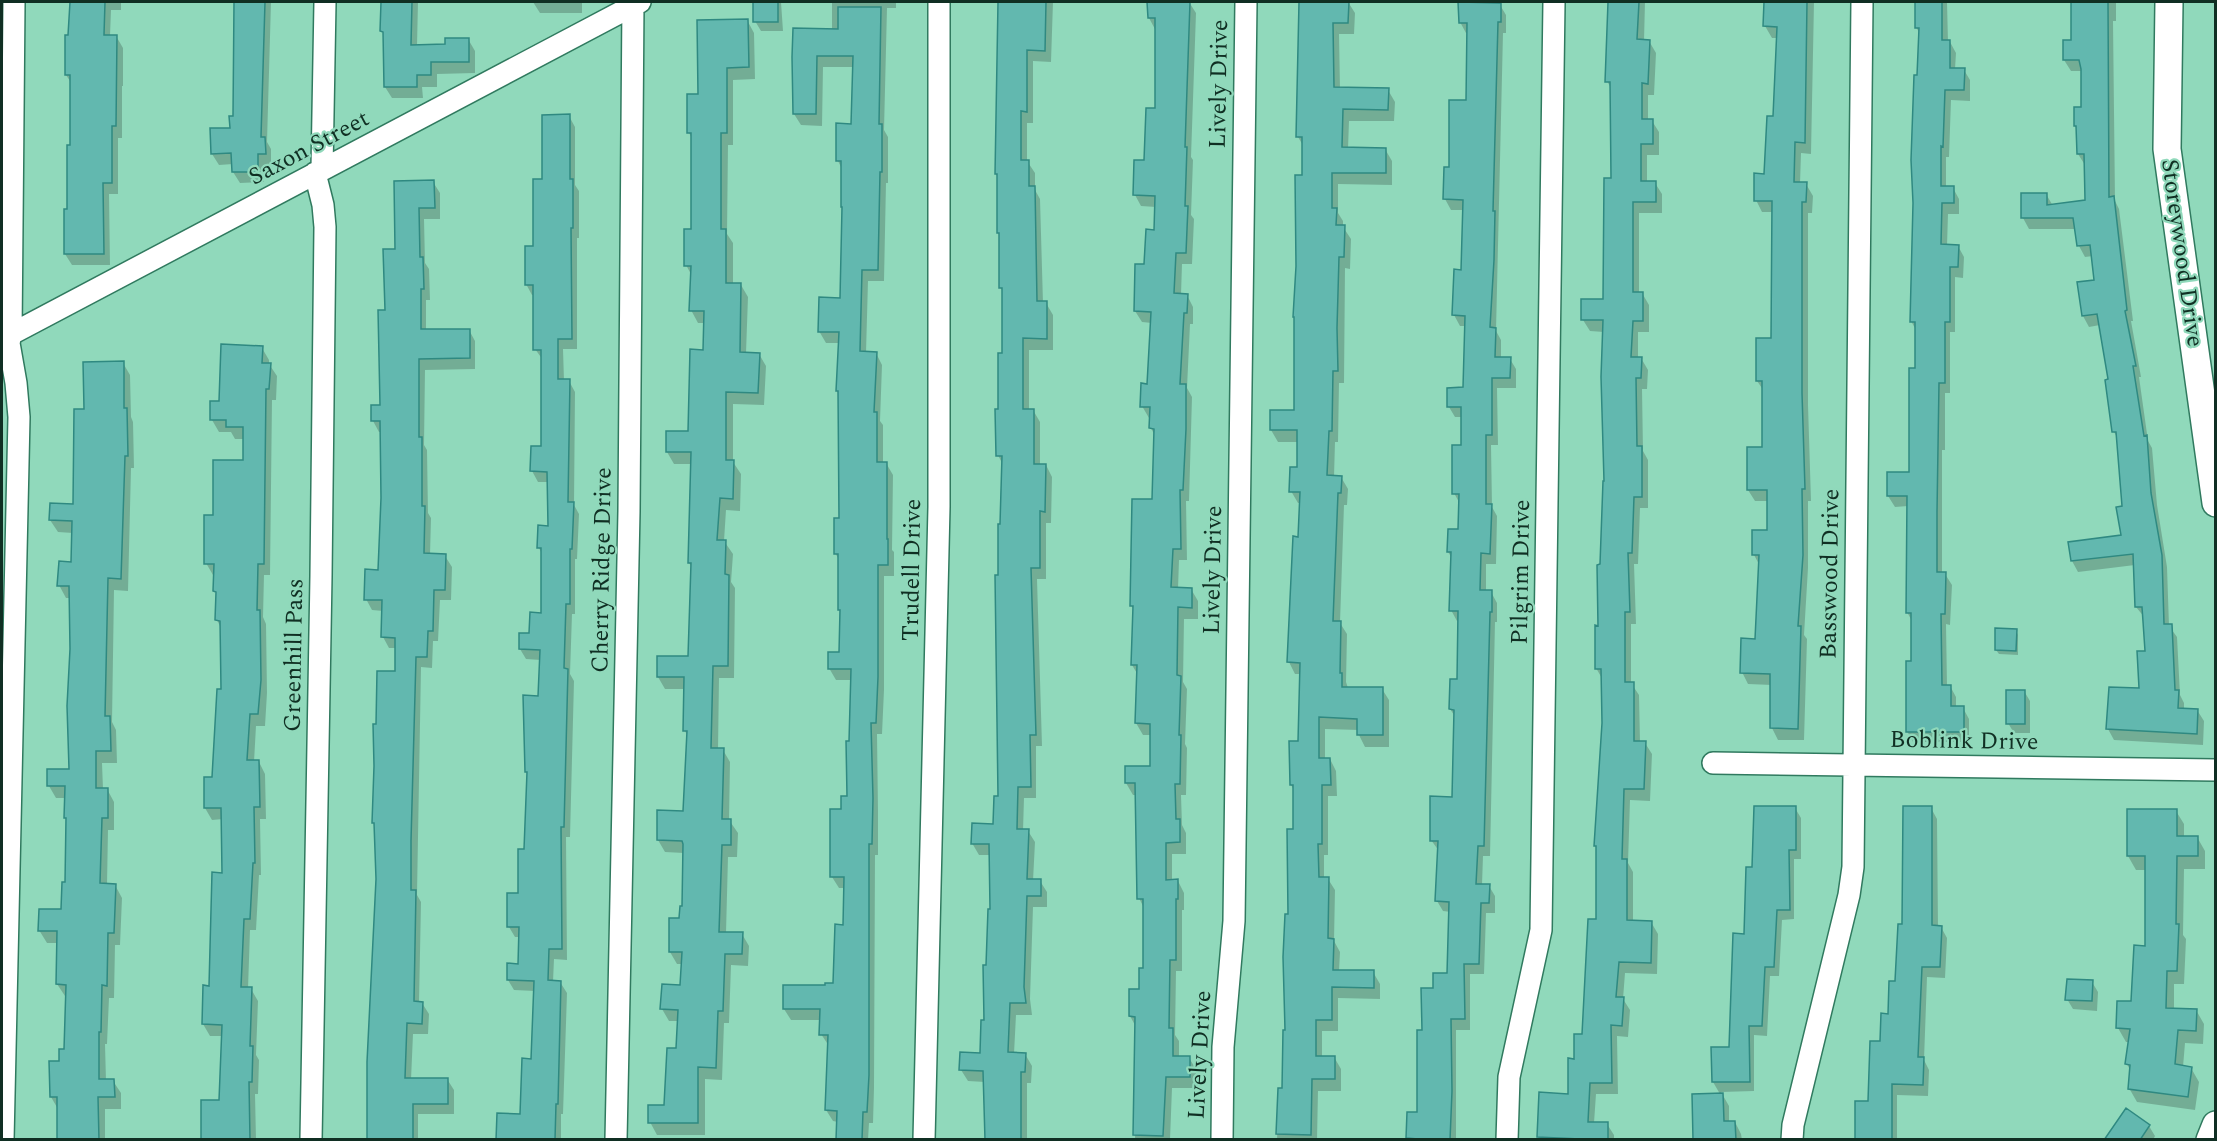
<svg xmlns="http://www.w3.org/2000/svg" width="2217" height="1141" font-family="Spectral,serif">
<rect width="100%" height="100%" fill="#90d9bb"/>
<path fill="#0003" d="M71,2h50v8h-10l-1,26h6l7,12v38h-1v52h-4v56h-9l1,71h-38l-7,-11 6,-108 1,-62 -6,-9z
M236,2h35l-4,140 4,7v16h-8l1,17 -24,1 -7,-11v-8l-14,1 -7,-11 19,-25 3,-12z
M383,2h35l-1,44h29l22,-7 7,12v22l-38,1v13h-15l1,11h-31l-7,-11v-51l-3,-5z
M533,2h49v11h-42z
M755,2h26l2,29h-22l-6,-10z
M832,2h64v6h-9l-3,122 4,7v46h-2l-2,98h-16l-2,72h10l6,12 -2,56 3,4v38h3l7,12 -1,75 2,2v24h-10v114l-2,44h-5l1,76v45h-3l-1,233 -1,35h-4l-1,17h-31l1,-18 -5,-1 -7,-11 3,-64 -8,-12v-14h-30l-7,-11 51,-24 10,-59 1,-38h-7l-7,-11 10,-67 7,-12 3,-118h-16l-7,-12 11,-14v-93l-5,-8 5,-34v-124l-2,-4 2,-48h-14l-7,-12 22,-31 3,-91 -2,-40 -4,-8 15,-36 2,-58h-32l-1,59 -21,-1 -7,-11 1,-85 37,1z
M999,2h54l-2,60 -18,-1v62h-6v38l8,12v17l5,9 3,104h3l7,12v35h-24v60h4l7,12v43h6l6,12 -1,46h-5v56h-9l5,167h-6v52h-12l-1,33h5l7,11 -2,39h7l7,11v15h-14l-3,92 2,16h-16l-2,39h11l7,12 -1,17h-4v57h-41l-1,-58 -17,-1 -7,-11 20,-16 10,-144v-55h-12l-7,-12 22,-17 6,-28v-221l3,-112 -5,-10 6,-101v-60l-3,-6 -2,-109 -3,-5z
M1149,2h40l7,11 -5,144 2,3 -2,55 3,4 -2,45h-10l-1,31h6l6,12v17h-3l-3,64 5,9 -3,104h-3l1,59h-8l-1,29h13l7,12v18h-14l-1,63 4,7 -2,55 2,4 -1,47h-5l1,30 4,8v21h-14v27h6l6,12v17h-2v61h-6l-1,64 4,6v17h10l7,11v19h-24l-2,52h-35l1,-113 -6,-11 10,-26 4,-20v-62l-5,-10 -2,-103h-4l-7,-12 25,-16v-32h-8l-7,-12 2,-48 -6,-10 2,-55 -3,-5 22,-105 2,-64 -4,-8v-10h-2l-7,-12 7,-21 3,-62 -10,-1 -7,-11 21,-80v-24l-15,-1 -6,-11 11,-33 11,-53 -1,-78 -7,-13z
M1301,2h47l7,11 -1,21h-15l1,55 48,1 7,12 -1,19h-45l-1,28h37l7,12v24l-54,-1v29l5,8v6l8,12 -1,30 -5,-1 -1,115h-5l-1,59h-3l-1,35h7l7,12 -1,16h-3l-4,118 7,11 -1,48 2,6 34,1 7,11v47h-24l-6,-12v-5l-34,-1v31l5,-1 6,12 1,25h-9v59h-4v24h4l7,11 -1,51 6,11 -1,19 34,1 7,12v15l-42,-1v33h-16v26h12l7,12v22h-23l-1,49h-40l2,-51h5l10,-258v-41l-3,-5v-42h9l1,-69h-6l-6,-12 12,-159h-3l-7,-12 7,-22 1,-27h-21l-7,-12 25,-18 8,-236v-29l-6,-10z
M1460,2h34v2l6,1 6,10v18h-3l-7,298 5,9v18l9,1 6,10v19h-19l1,57h-7l1,62 5,9 -1,48h-10v28h5l6,11v19h-2l-5,234h-7l-1,29 7,1 6,10v17h-9l-2,61h-14v56h-14v110h-49l1,-27 10,1 6,-82 11,-43 13,-15 3,-62 -8,-1 -6,-10 2,-50 -8,-11 22,-42 3,-80 -6,-9 9,-28 1,-60h-3l-6,-11 1,-52 -4,-6 12,-21v-27l-6,-11 8,-47v-29h-7l-6,-10 15,-18 2,-63h-6l-6,-11 8,-44 2,-61h-13l-6,-11 22,-98 2,-68h-3l-6,-11z
M1610,2h35l-1,39h5l7,12 -2,42h-6v26h4l7,11v23h-12v28h8l7,11v19h-23v81l3,-1 7,12v27h-11v26h3l7,12 -1,19h-5l1,62 5,9v48h-8l-2,56h-4l2,60h-5v59l8,12 1,47 5,1 7,11 -2,47 -20,-1 -2,63 5,9v50h18l7,12 -1,40 -32,-1 -2,26 7,11 -2,27 -11,-1 1,58h-22l-2,29 13,1 7,11v5h-74l-1,-3 31,-42 6,-35 7,-25 14,-114v-72l-1,-4 7,-122v-43l-7,-12 4,-41 6,-144 -2,-151 -14,-1 -7,-11 22,-20 7,-120v-90l-5,-9z
M1766,2h48l-3,152 -10,-1 -1,31h6l7,12 -1,17h-4v192l3,96h-3v67l-4,67 3,4 -3,101h-26l-6,-12v-43l-24,-1 -6,-12 15,-32 3,-74 -6,-11 14,-23v-31h-13l-7,-11 15,-42 1,-57 -7,-10 16,-42v-127h-11l-6,-12 10,-25 8,-57 4,-80h-6l-7,-12z
M1916,2h31l1,40h2l6,11 -1,16 9,1 6,10v21l-19,-1 -2,57h-3v31h7l6,11v15h-11l-1,32h11l6,11 -1,21 -8,-1v55h-5v61h-5v57h-3v124h3l7,11 -2,40 -4,-1 1,62h3l6,11v11h7l6,11v23h-56l-6,-11 5,-69v-41l-5,-9 1,-106 -13,1 -7,-11 22,-23 6,-104v-39l-5,-9 1,-71 8,-216 -4,-7z
M2073,2h43v19h-3l2,180 4,8 14,112h-2l10,56h-2l9,64 4,7 5,57 10,62 2,59 8,11 3,58 4,8v7h13l7,11 -1,24 -89,-5 -6,-11 32,-39 6,-38 -1,-34 -9,-11 -1,-42 -57,7 -6,-11 50,-25 1,-29 -5,-68 -4,-7 -4,-52 -10,-55 -11,2 -6,-11 13,-35 -3,-25 -8,1 -6,-11 -3,-17h-47l-6,-11 23,-24 7,12 33,-5 -1,-36 -7,-11v-24l-3,-4 7,-17v-38h-11l-7,-11v-19h9z
M747,20l7,13 1,46 -22,1v65h-5l-1,89 6,9v41l8,1 7,12 -2,56 13,1 7,12 -2,39 -31,-1v58l8,12 -1,37 -14,-1 -2,31 9,13 -2,28 4,6 -1,90h-15l-1,72h5l7,12 -1,58 9,13 -1,24h-9l-2,76 16,1 7,12 -1,20 -17,-1 -2,58h-5l-2,57 -17,-1v56h-48l-7,-13 16,-16 12,-57 1,-28h-10l-7,-12 20,-23 1,-22h-6l-7,-12 13,-44 1,-55 -19,-1 -7,-12 1,-28 26,1 3,-76 -3,-6v-42h-20l-7,-12 32,-19 2,-91 -3,-4 3,-99h-18l-7,-12 23,-20 14,-81 1,-28h-7l-7,-13 1,-34 -6,-11 7,-35v-90l-4,-7 10,-37z
M569,116l6,11v58l4,6v47h-2v111h-14l1,32h5l6,11 -1,113 5,9 -2,45h-2v55h-3l-2,60 4,7 -4,156h-4l1,123 -13,-1 -1,23h7l7,11 -4,121h-2v26h-64l24,-25 11,-55 3,-69 -21,-1 -6,-10 11,-15 1,-28h-5l-6,-10 11,-33 6,-44 15,-190 -15,-1 -6,-10 22,-35v-60l-3,-6 10,-21v-45h-11l-6,-11 11,-23v-88l-8,-11v-54h-3l-6,-11 8,-37 10,-66z
M396,182h37l7,11v26h-16l1,44 4,6 1,31h-4v31l43,-1 6,11v28l-50,1 -1,75 3,5 1,63 3,5 -1,37 15,1 7,11 -1,33h-11l-2,41h-5l-1,27 -11,-1 -4,228 4,7 -2,101h3l7,11 -1,20h-15l-2,46 36,-1 7,11v24h-36v26h-49l8,-261 -1,-52 -2,-4 3,-97 19,-53 1,-25h-8l-6,-11v-26l-11,-1 -6,-11 14,-28 2,-73 -1,-66h-2l-6,-11 8,-15 5,-94 11,-61z
M262,348l7,12v4l8,12 -1,24h-4l-2,175h-6l-1,42 3,7 1,69 -2,33h-9l-2,36h5l6,12 1,45h-6l1,56h-2l-3,55h-6l-2,59h3l7,12 -2,54 3,5 -1,34h-3l1,46h-53l18,-39 2,-65h-13l-7,-12 8,-37 13,-113 -1,-55 -11,1 -7,-12 9,-30 8,-87 -1,-63 -4,-8 1,-24 -3,-5v-16h-2l-7,-12 8,-46 31,-55v-23h-10l-4,-7h-12l-7,-12v-18h9z
M123,363l7,12 1,42 2,5 1,46h-3l-3,123 -14,-1 -2,132 4,8 1,33h-15l1,26h4l7,13v28h-6l-1,55h8l7,13 -2,47h-5l-1,53h-5l-2,46h-2l1,37h7l8,12v16h-16v31h-47v-31l-7,-12 14,-47 2,-53 -2,-1 -8,-12 1,-41h-11l-8,-13 24,-19 3,-27v-86h-10l-7,-12 22,-15v-173h-5l-7,-13 13,-22 1,-30 -15,-1 -8,-12 25,-14 10,-96z
M2016,630l2,5v20l-19,-1 -3,-4z
M2024,691l6,10v32h-16l-6,-10z
M1795,808l6,10v41h-7v60l-12,1 -3,56h-9l-3,60 -13,-1v56l-33,1 8,14v17l6,-1 6,12 1,6h-47l25,-46 -7,-12 18,-34 22,-180z
M1931,808l6,11 1,108h3l6,11 -2,40 -18,-1 -3,83 5,10 -1,26 -31,-1v45h-40l13,-38 26,-120 8,-56z
M2128,811h48l8,13v13h13l8,14v18h-21l-1,66 3,4 -2,45h-10v26h22l8,14 -1,20 -18,-1 -2,24 8,1 8,14 -4,28 -58,-8 -8,-14 2,-16 -4,-8 3,-22h-4l-8,-14 15,-25 14,-56v-77h-11l-8,-14z
M2092,982l6,10 -1,19 -24,-2 -6,-10z
M2126,1110l23,16 6,10 -2,4h-47z"/>
<path fill="#62b8af" stroke="#2f8981" stroke-width="1.5" d="M70,2h35l-1,33h13l-1,91h-4v57h-9l1,71h-40v-45h3v-64h3v-70h-5v-40h3z
M234,2h31l-4,135h4l1,17h-8v18h-26l-1,-19 -20,1 -1,-26h20l-1,-12h4z
M381,2h31l-1,43 34,-1v-6h24v24h-38v13h-14v12h-33l-1,-55 -3,-1z
M753,2h25v20h-25z
M998,2h48l-1,49 -18,-1v62l-6,-1v49h8v26h6l2,115h10v38l-24,-1v71h11v55h12l-1,48 -5,-1v57h-9l5,167h-6l1,52h-13l-1,42h12l-2,50h14v17h-14l-3,91 2,16h-16l-2,49 18,1 -1,19h-4v68h-36l-2,-69 -24,-1 1,-18 20,1 1,-33h3l-1,-55h3l2,-56h2l-1,-65h-18l1,-21 21,1 1,-28h4l-3,-221h3v-51h2l2,-68h-6l-1,-47h3v-56h4v-65h-3v-55h-2v-59h-2z
M1147,2h43l-5,145h2l-2,59h3l-2,47h-10l-2,40 14,1 -1,19h-3l-4,71h6v45l-3,61h-3l1,59h-8l-2,38 21,1v20l-14,-1 -1,68 4,1 -2,59h2l-1,49h-5l1,35h4v23l-14,1v37l12,-1v20h-2v61h-6l-1,68h4v28h17v21h-24l-3,59 -30,-1 2,-118 -6,-1v-27h10v-21h4v-69h-6l-2,-116h-10v-17h25v-42l-15,-1 2,-58h-6l2,-59h-3l2,-107h20l2,-70 -5,-1 1,-21h-10l1,-24 6,1 4,-72 -17,-1 1,-47h9l2,-35 8,1 1,-34 -22,-1 1,-35h10l2,-52h9v-90h-7z
M1299,2h50l-1,21h-15l1,64 55,1 -1,22 -45,-1 -1,38 44,1v25h-54v35h5l-1,17h9l-1,32h-5l-2,71 1,43h-5l-1,60h-3l-2,44 15,1 -1,17h-3l-5,128h8l-1,52h2v14h41v48h-26v-16l-38,-2v41h11l1,27h-9v59h-4l1,33h10l-1,61 6,1 -1,31h41v18l-42,-1v33h-16v36h19v23h-23l-1,56 -35,-1 2,-46h4l1,-58h2l-2,-73 2,-43h3l-1,-85h6v-44h-3l-1,-44h9l2,-78 -13,-1 6,-126 5,1 2,-45h-11l1,-25h7v-37h-27v-20h24v-93h-1l3,-51 -1,-91h7v-38h-6z
M1458,2l43,1v19h-3l-5,189h2l-1,49 -4,67 6,1 -1,29h16l-1,21h-18v57h-6v69h6l-2,50 -9,-1 -1,37h12v22h-2l-6,234h-6l-2,38h14l-1,19h-8l-2,61h-15l1,55h-14l1,72 -2,49h-20l-24,-2 1,-26h10v-82h5l-1,-42h12v-15h14l2,-71 -14,-1 3,-60h-8v-45l22,1 2,-87 -5,-1 1,-30h7l1,-68h-9l2,-59h-4l1,-23h10l1,-35h-7v-49h9v-38h-14v-19l16,-1 2,-71 -13,-1 2,-46 7,1 2,-70 -20,-1 1,-32h5v-67h17l1,-77h-8z
M1608,2h31l-2,37 13,1 -2,44 -6,-1v36h11v25h-12v37h15v21h-23v90h10v29h-10l-2,36h11l-1,21h-5l1,68h5v51h-8l-2,56h-4l2,59h-5v70h9v59h12l-2,48h-20l-2,70h5v61l25,1 -1,42 -32,-1 -3,35h8l-2,29 -11,-1 1,58h-22l-2,39h20v18h-6l-65,-3 2,-45 29,2v-36l6,1v-25h8l6,-115h8v-73h-2l8,-123 -1,-54h-6v-44l3,1 -1,-61 3,-1 3,-83h1l-3,-104 2,-57h-22v-21h22l1,-121h7l-1,-96h-5z
M1764,2h43l-2,141 -10,-1 -1,40h13l-1,20h-4v191l3,96h-3l1,66 -5,71h3l-3,103 -28,-1v-54l-30,-1 1,-35 14,1 4,-84h-7v-25h15v-40h-20v-43h15v-66h-6v-43h15l1,-137h-18v-28l10,1 3,-58h6l4,-89 -14,-1z
M1915,2h27v38h8v28h15l-1,22h-19l-2,57 -2,-1v40h13v17h-12l-1,41 18,1 -1,22h-8v55h-5v61h-6l-2,129v60h9l-1,42h-4l1,71h9v21h13v26h-58v-71h5v-48h-5l1,-117h-20v-24h22v-104h6v-46h-5l3,-119 -2,-43 3,-85h3l2,-47h-4z
M2071,2h37l1,195 5,-1 13,114 -2,1 11,55h-3l11,70 3,-1 4,58 11,62 2,69h8l3,66h4l-1,18 20,1 -1,25 -91,-5 3,-42 30,1 -2,-37h8l-3,-44h-7l-2,-53 -62,7 -3,-19 53,-7 -5,-28 6,-1 -6,-74h-4l-7,-52 3,-1 -11,-65 -15,2 -5,-34 17,-2 -4,-35 -13,1 -4,-28h-52v-25h26v12l38,-5 -1,-46h-7l-1,-28h-2v-19h7v-38l-2,-9h-16v-20h8z
M838,7h43l-2,117h3v48h-2l-2,98h-16l-2,81 17,1 -3,60h3v50h10v77h1v26h-10v112l-2,46h-5l2,75 -1,46h-3v231l-2,37h-4l-1,28h-26l1,-29 -12,-1 3,-75h-9l1,-26h-37v-24h42v-2h8l2,-59 8,1 1,-48h-14v-68h11v-13h6l-1,-55h3l2,-72h-23v-17h11l1,-42h-2v-56h-4v-36h5l-1,-127h-2l3,-59h-21l1,-35 21,1 2,-91h-1v-46h-5v-38l15,1 2,-68h-36l-1,58h-23l-1,-57 1,-29 45,1z
M748,19l1,48 -22,1v65h-6v96h5v54h15l-1,69 20,1 -2,40 -32,-1v68h8l-1,39 -13,-1 -3,42h9l-1,34 4,1 -1,91h-15l-2,82h13l-2,71h9v26h-9l-3,87h24l-1,22h-17l-2,57h-5l-2,57 -18,-1v56h-50v-18h16l3,-57h9l2,-38 -18,-1 2,-25 18,1 2,-33h-13v-34h10l1,-12h2l1,-62 -1,-3 -25,-1v-30l26,1 4,-80h-4l1,-54h-27v-21h31l3,-93h-3l3,-111h-25v-21h22l2,-82 13,1 1,-39h-15l2,-45h-7v-37h7v-96h-4v-39h11l-1,-74z
M570,114v65h3v49h-2l1,111h-14v40h12l-2,123h6l-2,47h-2v55h-4l-2,64 4,1 -4,158h-3l1,122h-13l-1,31 13,1 -3,123h-2l-1,36h-59l1,-27 23,1 2,-56 9,1 3,-78 -27,-1v-17l11,1 1,-37h-12v-34h11v-44h6l3,-77h-2l-2,-77 15,1 2,-46 -21,-1v-16h10l1,-21 11,1v-65h-4l1,-23 10,1 -1,-54 -17,-1 1,-25h10v-96h-8v-65h-8v-39h8v-67h9v-64z
M434,180l1,28h-16l1,49h3l1,32h-3v40h49v29l-51,1v78h3v69h3l-1,47 22,1 -1,36h-11l-1,41h-5l-1,26h-11l-5,184v49h5l-2,111 9,1 -1,22 -15,-1 -2,55h43v26h-35v36h-46v-78l9,-183 -2,-56h-2l2,-57 -1,-42h3l1,-53h18v-33l-14,-1 1,-37h-18l1,-31 13,1 3,-72 -1,-77h-9v-16h9l-2,-95h7l-2,-61h12l-1,-68z
M221,344l42,2 -1,17h9l-2,26h-3l-2,175h-6l-1,46h3l1,70 -3,34h-8l-3,46h12l1,47h-6l1,56h-2l-3,56h-6l-3,68h11l-2,59h3l-1,36h-3l1,58 -49,-1v-39h18l3,-75 -20,-1 1,-39 6,1 3,-114 10,1 -1,-65h-17v-31h8l5,-88h4l-1,-68 -5,-1 1,-28 -3,-1 1,-27h-10v-49h9v-55h30v-33h-17v-7h-16v-19h9z
M124,361v47h3l1,48h-3l-4,123 -13,-1 -3,138h5l1,35h-15v37h12v30h-6l-2,65 16,1 -2,49h-6l-1,53 -5,-1 -1,47h-2v47h15l1,18h-17l1,43h-42v-43h-7l-1,-36h10v-12h5l2,-64 -10,-1 1,-53h-19l1,-22h22l1,-27h3l1,-64h-2l1,-32h-18v-17h22l-2,-63 3,-57 -1,-63h-12l2,-25 12,1 1,-41 -23,-1 1,-17 23,1 1,-95h10l-1,-47z
M1995,628l22,1 -1,22 -21,-1z
M2006,690h19v34h-19z
M1754,806h42v44h-7l1,60h-13l-3,57h-9l-3,59h-13l1,56h-38l-1,-35h18l4,-114 11,1 2,-67h6z
M1903,806h29v119l10,1 -2,41h-18l-4,90h6l-1,28 -31,-1v56h-37v-39h13l2,-60h10l1,-28 7,1 1,-33h6l3,-57h4z
M2127,809h50v27h21v20h-21l-1,68h3l-2,47h-10l-1,37 31,1 -1,22 -18,-1 -3,34 17,3 -4,30 -60,-8 2,-24 -5,-1 5,-35 -14,-1 1,-27h14l3,-56 11,1v-90h-18z
M2067,979l26,1 -1,21 -27,-1z
M1723,1093l1,28h11l1,19h-43l-1,-46z
M2126,1108l24,17 -10,15h-36z"/>
<g fill="none" stroke-linecap="round" stroke-linejoin="round">
<defs>
<path id="minor" d="M322,169l3,-167
M2,339l638,-337
M1713,763l503,7
M3,1140l16,-723 -3,-34 -7,-40 2,-9 3,-332
M311,1140l10,-564 4,-349 -2,-22 -8,-32
M616,1140l13,-629 4,-509
M924,1140l15,-633v-505
M1222,1140l1,-93 11,-126 12,-919
M1507,1140l2,-63 32,-147 13,-928
M1792,1140l1,-15 56,-230 4,-28 9,-865"/>
<path id="tertiary" d="M2169,2l-2,147 49,354
M2210,1140l6,-15"/>
</defs>
<use href="#minor" stroke="#307a5f" stroke-width="24"/>
<use href="#tertiary" stroke="#307a5f" stroke-width="30"/>
<use href="#minor" stroke="#fff" stroke-width="21"/>
<use href="#tertiary" stroke="#fff" stroke-width="27"/>
</g>
<g text-anchor="middle" dominant-baseline="central" stroke-width="4.5" stroke-linejoin="round" paint-order="stroke">
<g font-size="24" fill="#102f23" stroke="#90d9bb">
<text transform="translate(1219 84) rotate(-89)">Lively Drive</text>
<text transform="translate(309 148) rotate(-28)">Saxon Street</text>
<text transform="translate(2182 253) rotate(82)">Storeywood Drive</text>
<text transform="translate(602 570) rotate(-89)">Cherry Ridge Drive</text>
<text transform="translate(912 570) rotate(-89)">Trudell Drive</text>
<text transform="translate(1213 570) rotate(-89)">Lively Drive</text>
<text transform="translate(1521 572) rotate(-89)">Pilgrim Drive</text>
<text transform="translate(1830 574) rotate(-89)">Basswood Drive</text>
<text transform="translate(294 655) rotate(-89)">Greenhill Pass</text>
<text transform="translate(1964 741) rotate(1)">Boblink Drive</text>
<text transform="translate(1200 1055) rotate(-87)">Lively Drive</text>
</g>
</g>
<rect width="2217" height="1141" fill="none" stroke="#102f23" stroke-width="6"/>
</svg>
